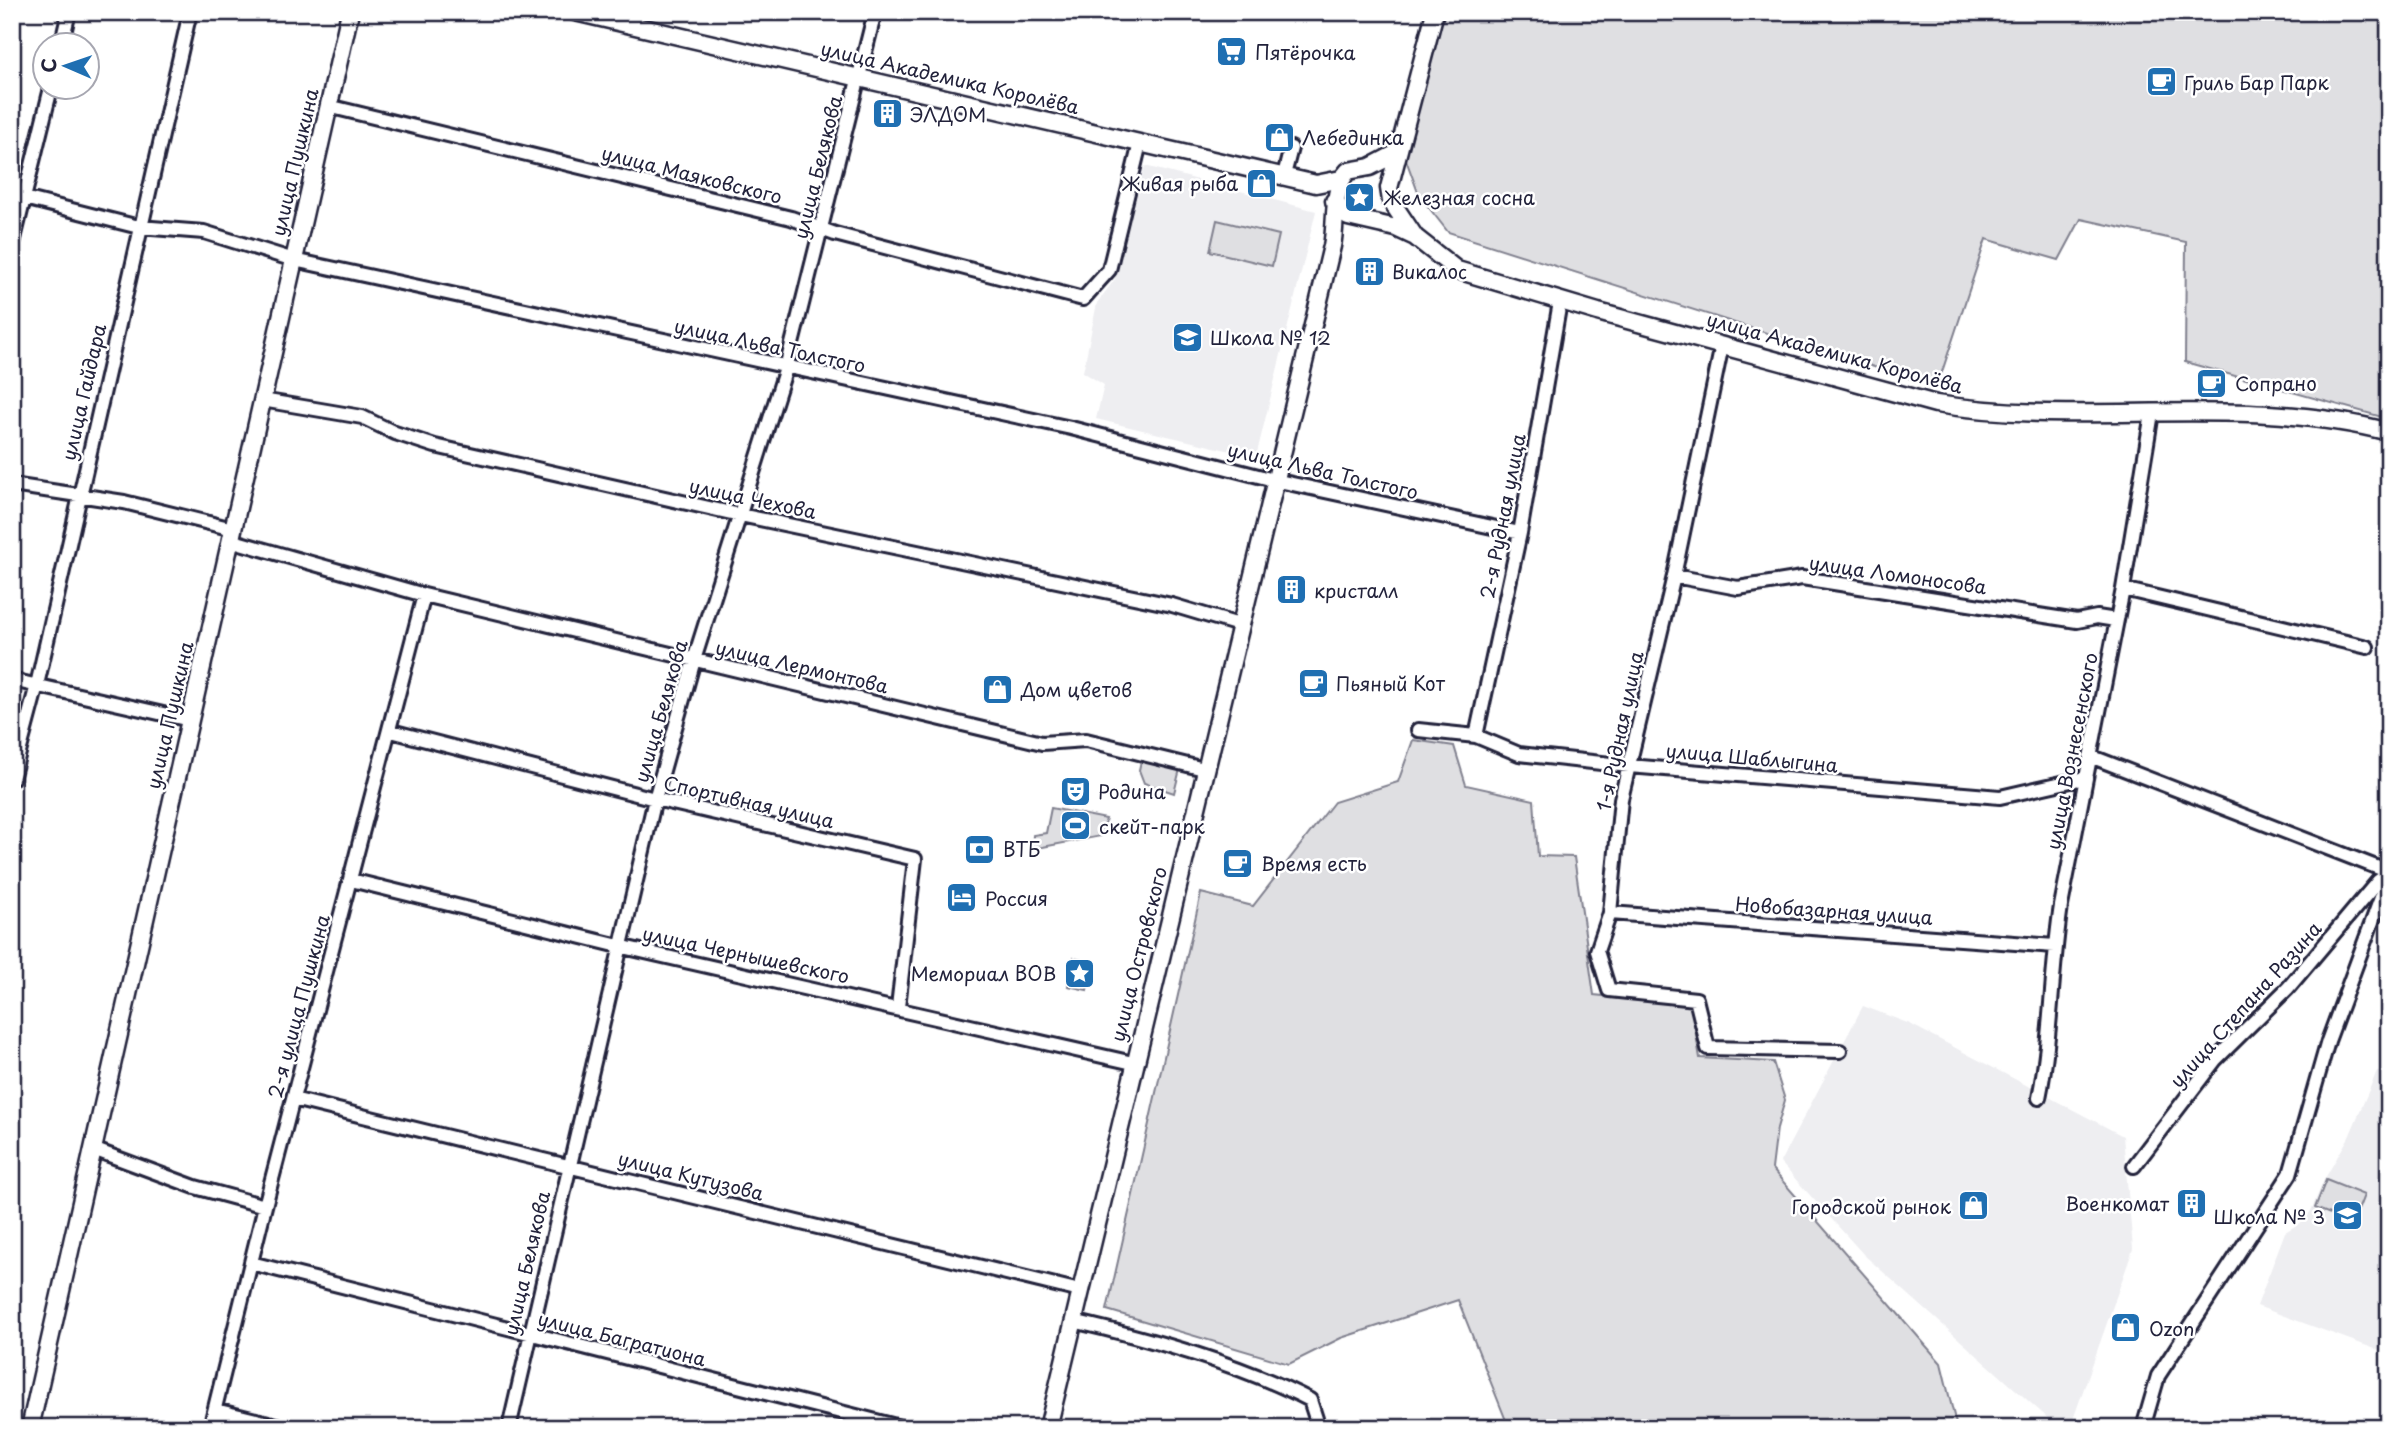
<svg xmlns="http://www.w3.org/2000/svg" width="2401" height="1440" font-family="'Playpen Sans',sans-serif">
<rect width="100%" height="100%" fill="#fff"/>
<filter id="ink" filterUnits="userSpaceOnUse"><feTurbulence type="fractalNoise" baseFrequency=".0143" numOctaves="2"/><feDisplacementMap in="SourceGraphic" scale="14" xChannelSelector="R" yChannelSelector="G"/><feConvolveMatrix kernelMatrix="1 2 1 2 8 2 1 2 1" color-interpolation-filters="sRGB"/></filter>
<g filter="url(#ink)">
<path fill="#eeeef1" d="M1145,166l171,45 -60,246 -160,-38 8,-34 -21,-13 14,-69 18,-24z
M1863,1006l47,18 213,112 10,113 -63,179h-11l-195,-173 -84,-93z
M2377,1071l12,4v279l-132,-48 28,-74 17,-10 9,-11 13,-31 25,-43z"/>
<path fill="#dfdfe2" stroke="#80808e" stroke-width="2" d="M1435,12h954v407l-204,-57 1,-120 -105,-23 -22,41 -73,-21 -49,148 -489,-155 -29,-37 -14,-38 -9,-7z
M1217,220l62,15 -7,31 -62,-15z
M1413,740l41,6 12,39 68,15 4,56 36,1 20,138 97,10 9,53 73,4 12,38 -8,28 -5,41 169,194 16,65h-448l-51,-128 -117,38 -52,26 -182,-54 94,-417 52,13 81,-104 64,-20z
M1142,756l39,9 -7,28 -30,-10 -5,-13z
M1051,808l55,11 -5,17 -69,13 1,-14 13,-2z
M1074,958l19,5 -6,27 -19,-4z
M2326,1180l38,15 -11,28 -38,-15z"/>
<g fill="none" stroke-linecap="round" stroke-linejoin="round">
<defs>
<path id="minor" d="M61,46l8,-34
M328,106l463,112 44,16 248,65 26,-29 31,-127
M1284,175l7,-27
M12,195l127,32 65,5 90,28 777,168 203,52 246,53
M12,247l39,-159
M1722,345l-48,231 -53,223 -11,114 -13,38 12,39 87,9 12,49 132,3
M262,400l100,17 33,16 40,13 305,69 432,90 67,20
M12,485l112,17 109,27
M230,540l194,55 618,148 44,-3 118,29
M1674,576l64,12 64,-10 275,43 20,-4 19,3
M2123,589l244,58
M12,680l178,40
M1418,730l58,6 43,18 110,12 371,31 84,-19
M391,731l264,68 260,60 -17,148
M1476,736l44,-203 40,-231
M2090,756l299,116
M12,779l25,-94 153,-673
M351,880l268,66 514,117
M1610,913l445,33
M2039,1098c13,-64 12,-128 22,-192l62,-317 29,-176
M293,1099l787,192
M93,1149l102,38 70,19
M2134,1166l81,-106 73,-72 90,-107 11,-8
M251,1263l653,165
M1073,1321c78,18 165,42 237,79l9,28
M215,1410l74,18
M210,1428l55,-222 159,-611
M509,1428l146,-629 39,-139 92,-292 89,-356
M2143,1428l15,-52 132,-202 38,-133 61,-165"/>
<path id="tertiary" d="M575,12l741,172 25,-5
M1435,12l-46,176 2,13 24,36 42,33 141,42 338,92c150,24 305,-11 453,28
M1334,201l14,16 48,11 17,8
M30,1428l320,-1416
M1048,1428l284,-1182c5,-24 -1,-57 16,-75l22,-4 25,-13"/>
</defs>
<use href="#minor" stroke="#22223b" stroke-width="18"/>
<use href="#tertiary" stroke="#22223b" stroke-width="21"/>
<use href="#minor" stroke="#fff" stroke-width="12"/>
<use href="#tertiary" stroke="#fff" stroke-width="16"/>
</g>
</g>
<defs>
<symbol id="supermarket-square" viewBox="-11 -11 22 22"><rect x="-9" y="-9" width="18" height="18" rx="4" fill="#1f6fb2" stroke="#fff"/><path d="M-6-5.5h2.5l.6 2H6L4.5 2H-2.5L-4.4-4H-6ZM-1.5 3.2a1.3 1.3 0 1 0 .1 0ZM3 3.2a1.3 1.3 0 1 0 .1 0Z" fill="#fff"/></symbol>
<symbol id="cafe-square" viewBox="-11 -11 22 22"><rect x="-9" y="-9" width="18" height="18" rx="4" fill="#1f6fb2" stroke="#fff"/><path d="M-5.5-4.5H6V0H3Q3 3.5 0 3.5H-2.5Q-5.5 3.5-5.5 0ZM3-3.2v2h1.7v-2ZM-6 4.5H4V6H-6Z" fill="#fff"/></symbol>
<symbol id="building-square" viewBox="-11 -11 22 22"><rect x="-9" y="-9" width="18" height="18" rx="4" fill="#1f6fb2" stroke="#fff"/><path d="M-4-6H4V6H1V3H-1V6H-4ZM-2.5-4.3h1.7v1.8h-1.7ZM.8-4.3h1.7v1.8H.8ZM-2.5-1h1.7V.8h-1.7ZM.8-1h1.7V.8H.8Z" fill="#fff"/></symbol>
<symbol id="shop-square" viewBox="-11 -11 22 22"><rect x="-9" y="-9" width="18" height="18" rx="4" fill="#1f6fb2" stroke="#fff"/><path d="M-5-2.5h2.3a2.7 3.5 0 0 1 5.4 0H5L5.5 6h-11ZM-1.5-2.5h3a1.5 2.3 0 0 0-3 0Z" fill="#fff"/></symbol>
<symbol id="sight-square" viewBox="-11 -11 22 22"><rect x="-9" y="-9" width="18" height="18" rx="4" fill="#1f6fb2" stroke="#fff"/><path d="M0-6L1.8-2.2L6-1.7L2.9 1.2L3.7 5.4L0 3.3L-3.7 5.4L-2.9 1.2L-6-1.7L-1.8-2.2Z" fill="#fff"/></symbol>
<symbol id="school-square" viewBox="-11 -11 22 22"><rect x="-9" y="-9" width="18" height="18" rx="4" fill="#1f6fb2" stroke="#fff"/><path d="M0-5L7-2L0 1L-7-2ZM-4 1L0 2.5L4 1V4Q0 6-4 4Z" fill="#fff"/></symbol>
<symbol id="theatre-square" viewBox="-11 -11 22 22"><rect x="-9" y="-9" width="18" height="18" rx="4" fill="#1f6fb2" stroke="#fff"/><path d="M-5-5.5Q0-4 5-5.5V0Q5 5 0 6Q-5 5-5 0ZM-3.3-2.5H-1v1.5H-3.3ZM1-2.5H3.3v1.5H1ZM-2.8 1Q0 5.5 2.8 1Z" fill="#fff"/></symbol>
<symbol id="stadium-square" viewBox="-11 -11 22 22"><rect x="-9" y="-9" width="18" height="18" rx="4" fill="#1f6fb2" stroke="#fff"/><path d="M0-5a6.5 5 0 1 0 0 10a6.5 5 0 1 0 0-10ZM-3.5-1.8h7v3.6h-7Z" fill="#fff"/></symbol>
<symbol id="bank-square" viewBox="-11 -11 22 22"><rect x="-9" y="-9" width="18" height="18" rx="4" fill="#1f6fb2" stroke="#fff"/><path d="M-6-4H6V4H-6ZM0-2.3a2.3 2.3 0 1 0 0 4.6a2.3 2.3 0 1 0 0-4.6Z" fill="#fff"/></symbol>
<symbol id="hotel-square" viewBox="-11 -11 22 22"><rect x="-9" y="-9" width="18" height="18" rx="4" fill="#1f6fb2" stroke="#fff"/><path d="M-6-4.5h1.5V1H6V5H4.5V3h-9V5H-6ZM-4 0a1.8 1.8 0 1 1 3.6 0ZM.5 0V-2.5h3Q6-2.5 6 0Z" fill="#fff"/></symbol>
</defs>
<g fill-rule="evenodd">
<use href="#supermarket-square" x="1214" y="34" width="35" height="35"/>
<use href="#cafe-square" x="2144" y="64" width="35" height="35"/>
<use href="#building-square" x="870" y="96" width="35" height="35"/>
<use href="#shop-square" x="1262" y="120" width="35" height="35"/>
<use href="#shop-square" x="1244" y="166" width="35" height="35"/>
<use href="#sight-square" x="1342" y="180" width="35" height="35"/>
<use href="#building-square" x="1352" y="254" width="35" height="35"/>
<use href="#school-square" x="1170" y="320" width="35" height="35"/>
<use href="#cafe-square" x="2194" y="366" width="35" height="35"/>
<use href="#building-square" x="1274" y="572" width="35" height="35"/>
<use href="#cafe-square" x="1296" y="666" width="35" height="35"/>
<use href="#shop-square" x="980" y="672" width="35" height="35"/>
<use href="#theatre-square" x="1058" y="774" width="35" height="35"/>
<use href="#stadium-square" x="1058" y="808" width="35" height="35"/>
<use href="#bank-square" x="962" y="832" width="35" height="35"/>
<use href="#cafe-square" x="1220" y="846" width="35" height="35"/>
<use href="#hotel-square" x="944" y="880" width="35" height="35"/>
<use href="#sight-square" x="1062" y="956" width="35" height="35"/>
<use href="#building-square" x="2174" y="1186" width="35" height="35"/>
<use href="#shop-square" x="1956" y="1188" width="35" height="35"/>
<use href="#school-square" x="2330" y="1198" width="35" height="35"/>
<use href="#shop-square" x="2108" y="1310" width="35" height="35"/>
</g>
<g text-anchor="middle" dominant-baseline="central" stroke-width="5" stroke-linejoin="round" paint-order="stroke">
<g font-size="19" fill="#22223b" stroke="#fff" text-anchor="start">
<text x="1255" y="52">Пятёрочка</text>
<text x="2184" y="82">Гриль Бар Парк</text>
<text x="910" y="114">ЭЛДОМ</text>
<text x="1302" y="137">Лебединка</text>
<text x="1238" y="183" text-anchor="end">Живая рыба</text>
<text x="1383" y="197">Железная сосна</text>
<text x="1392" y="271">Викалос</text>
<text x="1210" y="337">Школа № 12</text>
<text x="2235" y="383">Сопрано</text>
<text x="1314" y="590">кристалл</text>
<text x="1336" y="683">Пьяный Кот</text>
<text x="1021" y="689">Дом цветов</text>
<text x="1098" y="791">Родина</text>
<text x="1099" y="826">скейт-парк</text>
<text x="1003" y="849">ВТБ</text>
<text x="1261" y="863">Время есть</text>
<text x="985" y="898">Россия</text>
<text x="1056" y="973" text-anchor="end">Мемориал ВОВ</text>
<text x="2169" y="1203" text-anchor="end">Военкомат</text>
<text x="1951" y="1206" text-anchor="end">Городской рынок</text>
<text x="2325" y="1216" text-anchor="end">Школа № 3</text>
<text x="2149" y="1328">Ozon</text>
</g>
<g font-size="19" fill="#22223b" stroke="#fff">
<text transform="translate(950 77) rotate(13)">улица Академика Королёва</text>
<text transform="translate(294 162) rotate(-77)">улица Пушкина</text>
<text transform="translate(817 167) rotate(-76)">улица Белякова</text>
<text transform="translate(692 174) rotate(14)">улица Маяковского</text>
<text transform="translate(770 345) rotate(12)">улица Льва Толстого</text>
<text transform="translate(1835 352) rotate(15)">улица Академика Королёва</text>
<text transform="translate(83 392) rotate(-77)">улица Гайдара</text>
<text transform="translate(1323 470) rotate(13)">улица Льва Толстого</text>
<text transform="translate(753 498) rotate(12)">улица Чехова</text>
<text transform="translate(1502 516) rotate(-79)">2-я Рудная улица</text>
<text transform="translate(1898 574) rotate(8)">улица Ломоносова</text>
<text transform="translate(802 666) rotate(13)">улица Лермонтова</text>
<text transform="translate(660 711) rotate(-74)">улица Белякова</text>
<text transform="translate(169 715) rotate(-77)">улица Пушкина</text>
<text transform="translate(1619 731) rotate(-78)">1-я Рудная улица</text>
<text transform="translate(2071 751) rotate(-79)">улица Вознесенского</text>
<text transform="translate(1752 757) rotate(5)">улица Шаблыгина</text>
<text transform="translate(749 801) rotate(13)">Спортивная улица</text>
<text transform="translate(1834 910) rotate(4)">Новобазарная улица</text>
<text transform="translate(746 954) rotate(12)">улица Чернышевского</text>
<text transform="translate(1138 954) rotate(-76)">улица Островского</text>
<text transform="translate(2245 1004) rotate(-48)">улица Степана Разина</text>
<text transform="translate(298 1006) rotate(-75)">2-я улица Пушкина</text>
<text transform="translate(691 1175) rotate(14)">улица Кутузова</text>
<text transform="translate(526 1263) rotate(-77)">улица Белякова</text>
<text transform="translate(622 1338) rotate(14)">улица Багратиона</text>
</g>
</g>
<rect width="2401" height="1440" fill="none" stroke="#fff" stroke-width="42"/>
<rect x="21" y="21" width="2359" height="1398" fill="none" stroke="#22223b" stroke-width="2.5" filter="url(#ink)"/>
<g transform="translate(66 66) rotate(272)"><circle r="33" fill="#ffffff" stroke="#a7a7b1" stroke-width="2"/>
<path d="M0-5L12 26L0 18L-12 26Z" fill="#1f6fb2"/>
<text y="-10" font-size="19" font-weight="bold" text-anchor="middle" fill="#22223b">С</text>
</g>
</svg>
